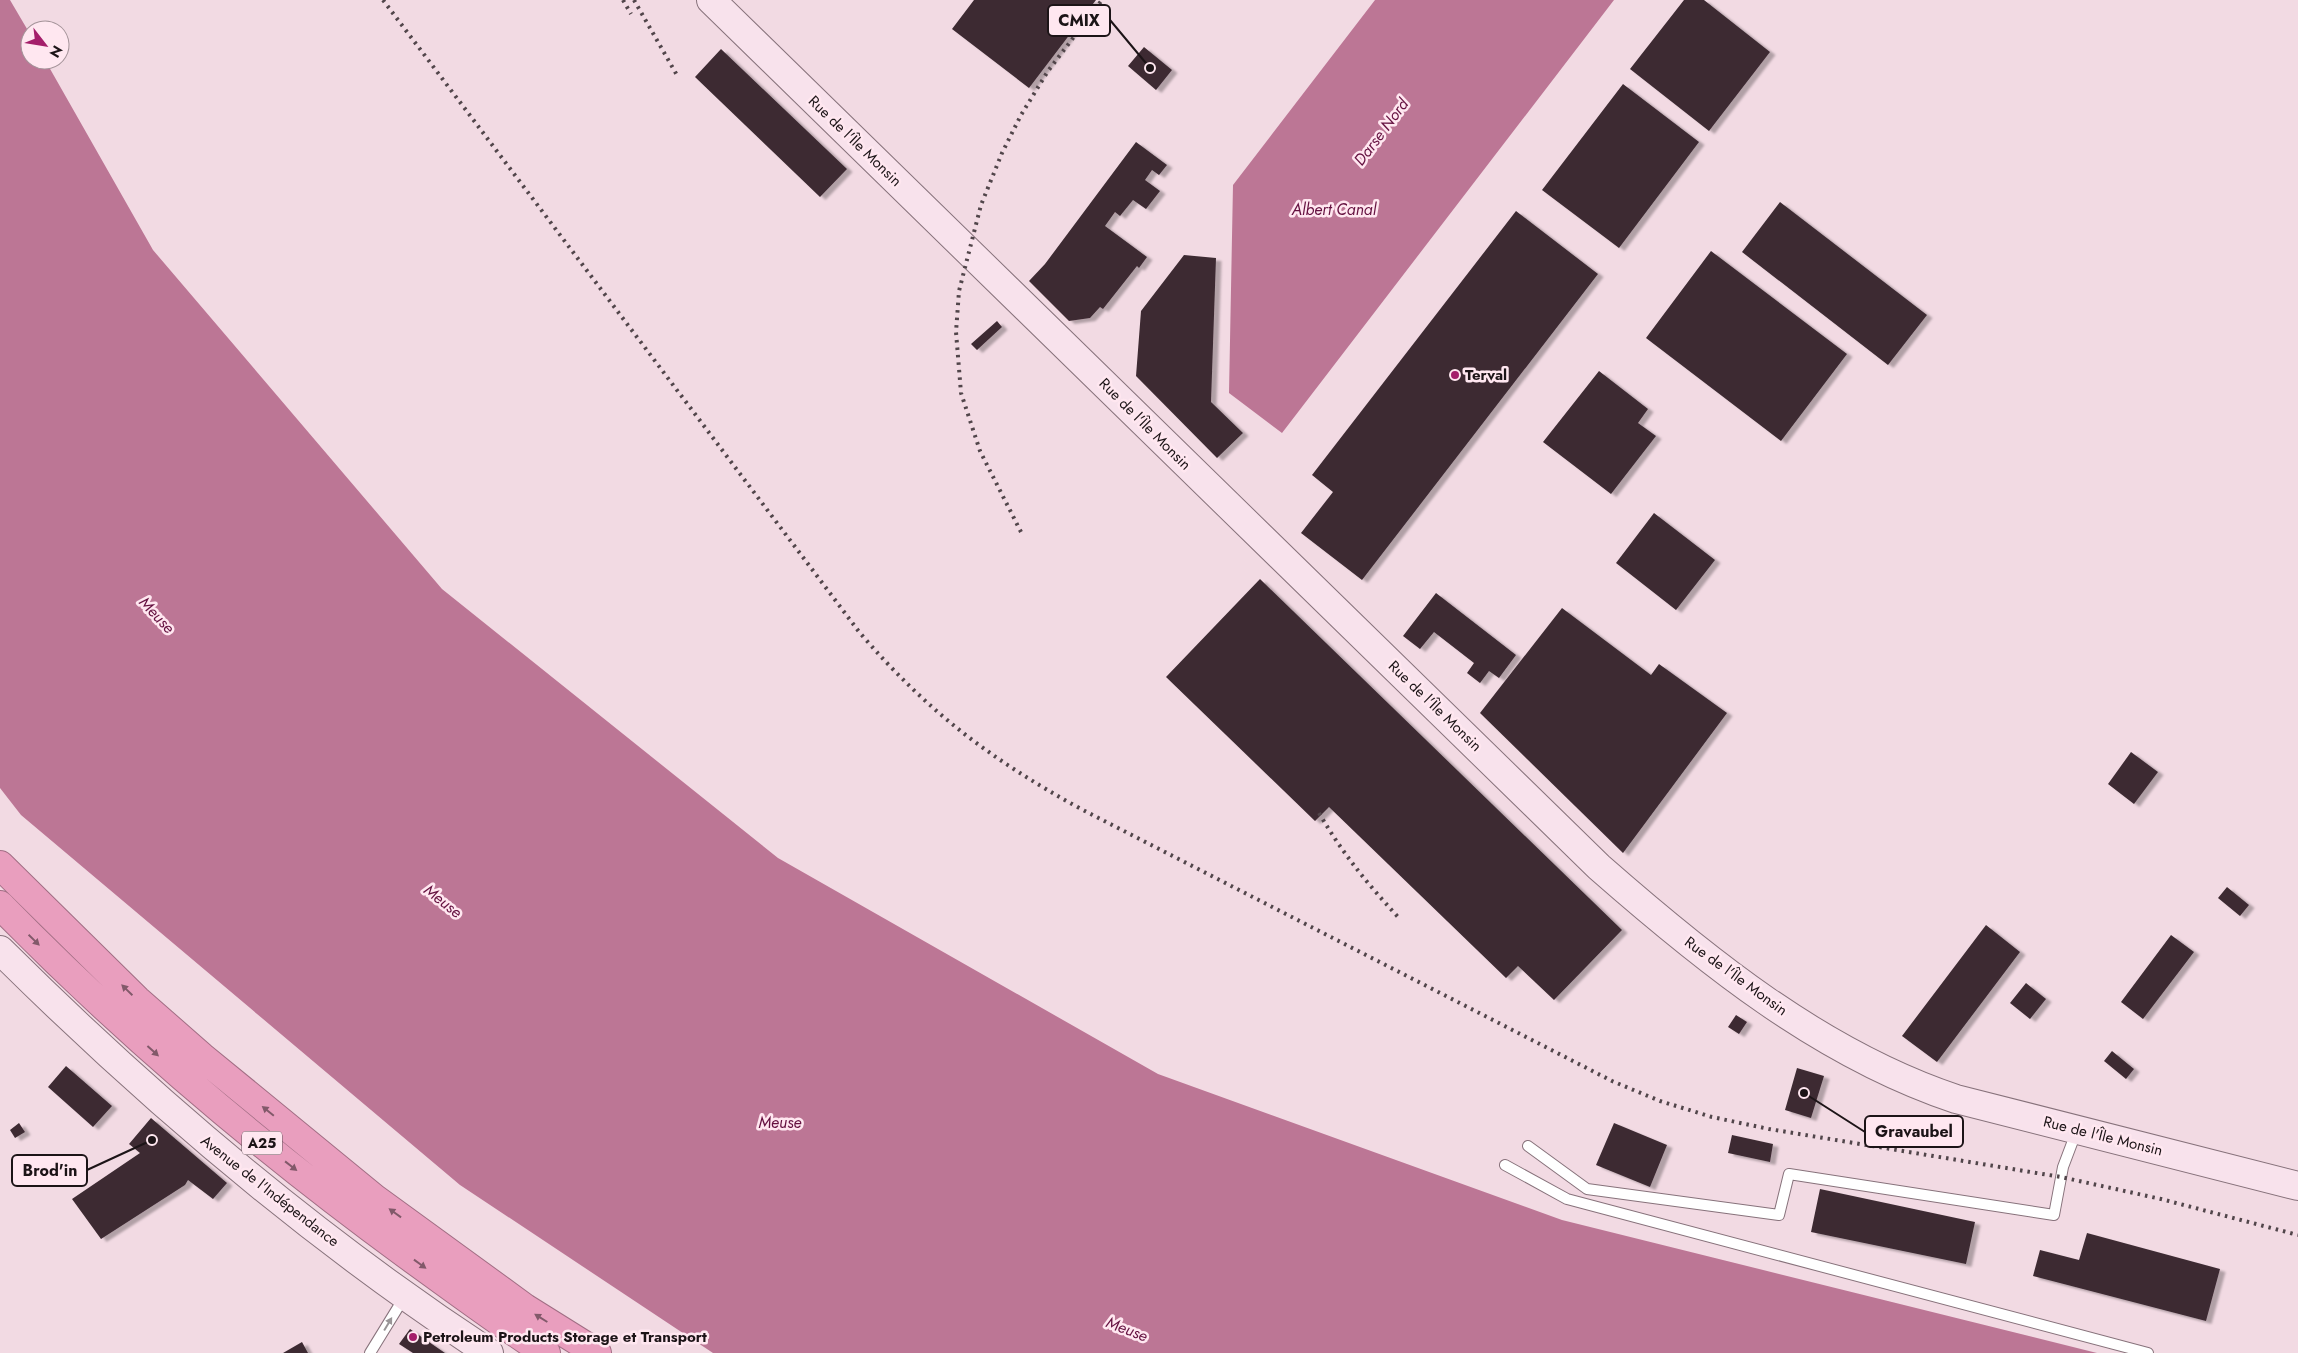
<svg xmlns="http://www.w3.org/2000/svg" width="2298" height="1353" font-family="Jost,sans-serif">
<defs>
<filter id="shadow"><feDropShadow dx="5.5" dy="3" stdDeviation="1" flood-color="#0004"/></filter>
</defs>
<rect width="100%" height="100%" fill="#f2dae3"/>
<path fill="#bc7695" d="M0,0h10l20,34v26h15l108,190 289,339 336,269 380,216 404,146 535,133h-1384l-253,-168 -439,-370 -21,-27z
M1375,0h239l-332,433 -53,-40 4,-208z"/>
<path fill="#3d2b33" filter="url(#shadow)" d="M974,0h122l-67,88 -77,-59z
M1684,0h20l66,52 -61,79 -79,-62z
M1144,47l28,23 -16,20 -28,-24z
M721,49l126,120 -27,28 -125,-120z
M1623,84l76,58 -80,106 -77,-58z
M1136,142l31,23 -8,10 -7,-5 -7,10 15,11 -14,18 -13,-9 -13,16 -5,-4 -10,14 42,31 -8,11 -2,-2 -34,43 -3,-2 -10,11 -21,3 -40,-40 16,-17z
M1780,202l147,113 -39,50 -146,-113z
M1516,211l82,63 -236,306 -61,-47 32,-41 -21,-17z
M1711,251l136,103 -66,87 -135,-103z
M1184,255l32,3 -5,144 32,31 -26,25 -81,-82 5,-65z
M997,321l5,6 -25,23 -6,-6z
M1599,371l49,38 -10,14 18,13 -45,58 -68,-52z
M1654,513l61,47 -39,50 -60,-47z
M1260,579l362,351 -68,70 -36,-34 -12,12 -177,-171 -14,14 -149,-144z
M1436,593l80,62 -17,23 -10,-7 -9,12 -13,-10 7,-10 -40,-31 -14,17 -17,-13z
M1562,608l89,67 8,-11 68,49 -104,140 -143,-140z
M2131,752l27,20 -24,32 -26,-20z
M2227,887l22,18 -9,11 -22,-18z
M1986,925l34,27 -83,110 -35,-26z
M2171,935l23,17 -51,67 -22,-17z
M2026,983l20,16 -16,20 -20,-16z
M1736,1015l11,7 -8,12 -11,-7z
M2112,1051l22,18 -8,10 -22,-18z
M66,1066l46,40 -19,21 -45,-40z
M1797,1068l27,8 -13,42 -26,-8z
M151,1118l76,65 -14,16 -25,-19 -3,5 -84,54 -29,-40 68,-46 -11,-9z
M19,1123l6,9 -10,6 -5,-8z
M1614,1123l53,22 -17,42 -54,-22z
M1732,1135l41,9 -3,18 -42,-9z
M1820,1189l155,33 -9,42 -155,-32z
M2087,1233l133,36 -14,52 -173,-45 7,-26 39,10z
M410,1329l35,24h-32l-14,-9z
M302,1342l6,11h-25z"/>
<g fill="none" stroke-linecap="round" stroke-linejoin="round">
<defs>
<path id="lane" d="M1528,1146l59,43 192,26 10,-41 265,41 9,-48 14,-37
M1505,1165l62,34 581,154
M370,1353l35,-57"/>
<path id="secondary" d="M711,0l888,867c106,93 222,187 357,232l342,87
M0,950c150,149 312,287 489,403"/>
<path id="highway" d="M0,865l137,135 65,57 172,141 151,110 72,45
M0,905c125,128 262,244 407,350 46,33 91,67 139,98"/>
</defs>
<use href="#lane" stroke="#87727b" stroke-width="12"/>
<use href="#secondary" stroke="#87727b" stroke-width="30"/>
<use href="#highway" stroke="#a16e84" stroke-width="30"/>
<use href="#lane" stroke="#fff" stroke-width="10"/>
<use href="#secondary" stroke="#f8e2ec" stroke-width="28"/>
<use href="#highway" stroke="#e99ebe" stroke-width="28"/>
<path stroke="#51454a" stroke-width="4" stroke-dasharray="2.5 5" stroke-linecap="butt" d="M383,0l477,633c68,79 130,126 221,176l531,272 48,20 52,16 57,12 292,48 100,22 137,36
M623,0l8,14
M634,0l44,77
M1021,532l-41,-81 -19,-58 -5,-61 3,-41 22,-86 21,-52 19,-38 27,-44 54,-71
M1319,813c24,41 47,69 79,104"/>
</g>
<defs><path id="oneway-solid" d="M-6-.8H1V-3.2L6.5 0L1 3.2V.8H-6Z" transform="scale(1.25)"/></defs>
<g fill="#82596a">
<use href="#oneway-solid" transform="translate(34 940) rotate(44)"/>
<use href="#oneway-solid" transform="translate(127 990) rotate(-136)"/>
<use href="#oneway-solid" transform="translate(153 1051) rotate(42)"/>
<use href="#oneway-solid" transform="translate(268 1111) rotate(-141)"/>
<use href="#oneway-solid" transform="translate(291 1166) rotate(38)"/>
<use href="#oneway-solid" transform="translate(395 1213) rotate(-144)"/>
<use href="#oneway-solid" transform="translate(420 1264) rotate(36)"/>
<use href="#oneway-solid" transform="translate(541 1318) rotate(-148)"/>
</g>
<use fill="#999597" href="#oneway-solid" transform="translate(388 1324) rotate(-59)"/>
<g fill="#a41e6a" stroke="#ffe7f0" stroke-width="2">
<circle cx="1455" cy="375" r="5"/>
<circle cx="413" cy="1337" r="5"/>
</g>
<g text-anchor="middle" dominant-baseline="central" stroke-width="5" stroke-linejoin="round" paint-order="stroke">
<rect fill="#ffe7f0" stroke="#605358" stroke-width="1" x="242" y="1131.5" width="40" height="23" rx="4"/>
<g font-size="14" font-weight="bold" fill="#1c1417">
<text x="262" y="1143">A25</text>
</g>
<g font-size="15" fill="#1c1417" stroke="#ffe7f0">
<text transform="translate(855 141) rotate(44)">Rue de l'Île Monsin</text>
<text transform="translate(1145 424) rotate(45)">Rue de l'Île Monsin</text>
<text transform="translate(1435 706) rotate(44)">Rue de l'Île Monsin</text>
<text transform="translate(1736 976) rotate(36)">Rue de l'Île Monsin</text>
<text transform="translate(2103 1136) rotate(14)">Rue de l'Île Monsin</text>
<text transform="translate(270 1191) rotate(38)">Avenue de l'Indépendance</text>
</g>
<g font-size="15" font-weight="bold" fill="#1c1417" stroke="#ffe7f0" text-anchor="start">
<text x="1465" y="375">Terval</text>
<text x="423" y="1337">Petroleum Products Storage et Transport</text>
</g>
<g font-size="16" font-style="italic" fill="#651140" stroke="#ffe7f0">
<text transform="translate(1381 132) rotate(-53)">Darse Nord</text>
<text x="1334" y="209">Albert Canal</text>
<text transform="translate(157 615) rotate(47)">Meuse</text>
<text transform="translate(443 901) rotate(38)">Meuse</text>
<text x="780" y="1122">Meuse</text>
<text transform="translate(1127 1329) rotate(21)">Meuse</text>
</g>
</g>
<path fill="none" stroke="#1c1417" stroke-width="2" d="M1150 68L1110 20M1804 1093L1865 1132M152 1140L87 1170"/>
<g fill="#1c1417" stroke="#ffe7f0" stroke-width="2">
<circle cx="1150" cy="68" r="5"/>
<circle cx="1804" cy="1093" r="5"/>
<circle cx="152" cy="1140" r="5"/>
</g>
<g fill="#ffe7f0" stroke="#1c1417" stroke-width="2">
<rect x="1048" y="5" width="62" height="31" rx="5"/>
<rect x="1865" y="1116" width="98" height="31" rx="5"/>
<rect x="12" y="1155" width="75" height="31" rx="5"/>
</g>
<g font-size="16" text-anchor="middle" font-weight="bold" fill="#1c1417">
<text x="1079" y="26">CMIX</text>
<text x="1914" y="1137">Gravaubel</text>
<text x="50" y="1176">Brod'in</text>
</g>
<g transform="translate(45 45) rotate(121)"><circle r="24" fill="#ffe7f0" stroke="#a49399"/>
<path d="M0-4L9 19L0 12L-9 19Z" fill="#a41e6a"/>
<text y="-8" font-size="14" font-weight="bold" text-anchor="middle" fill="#1c1417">N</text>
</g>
</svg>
